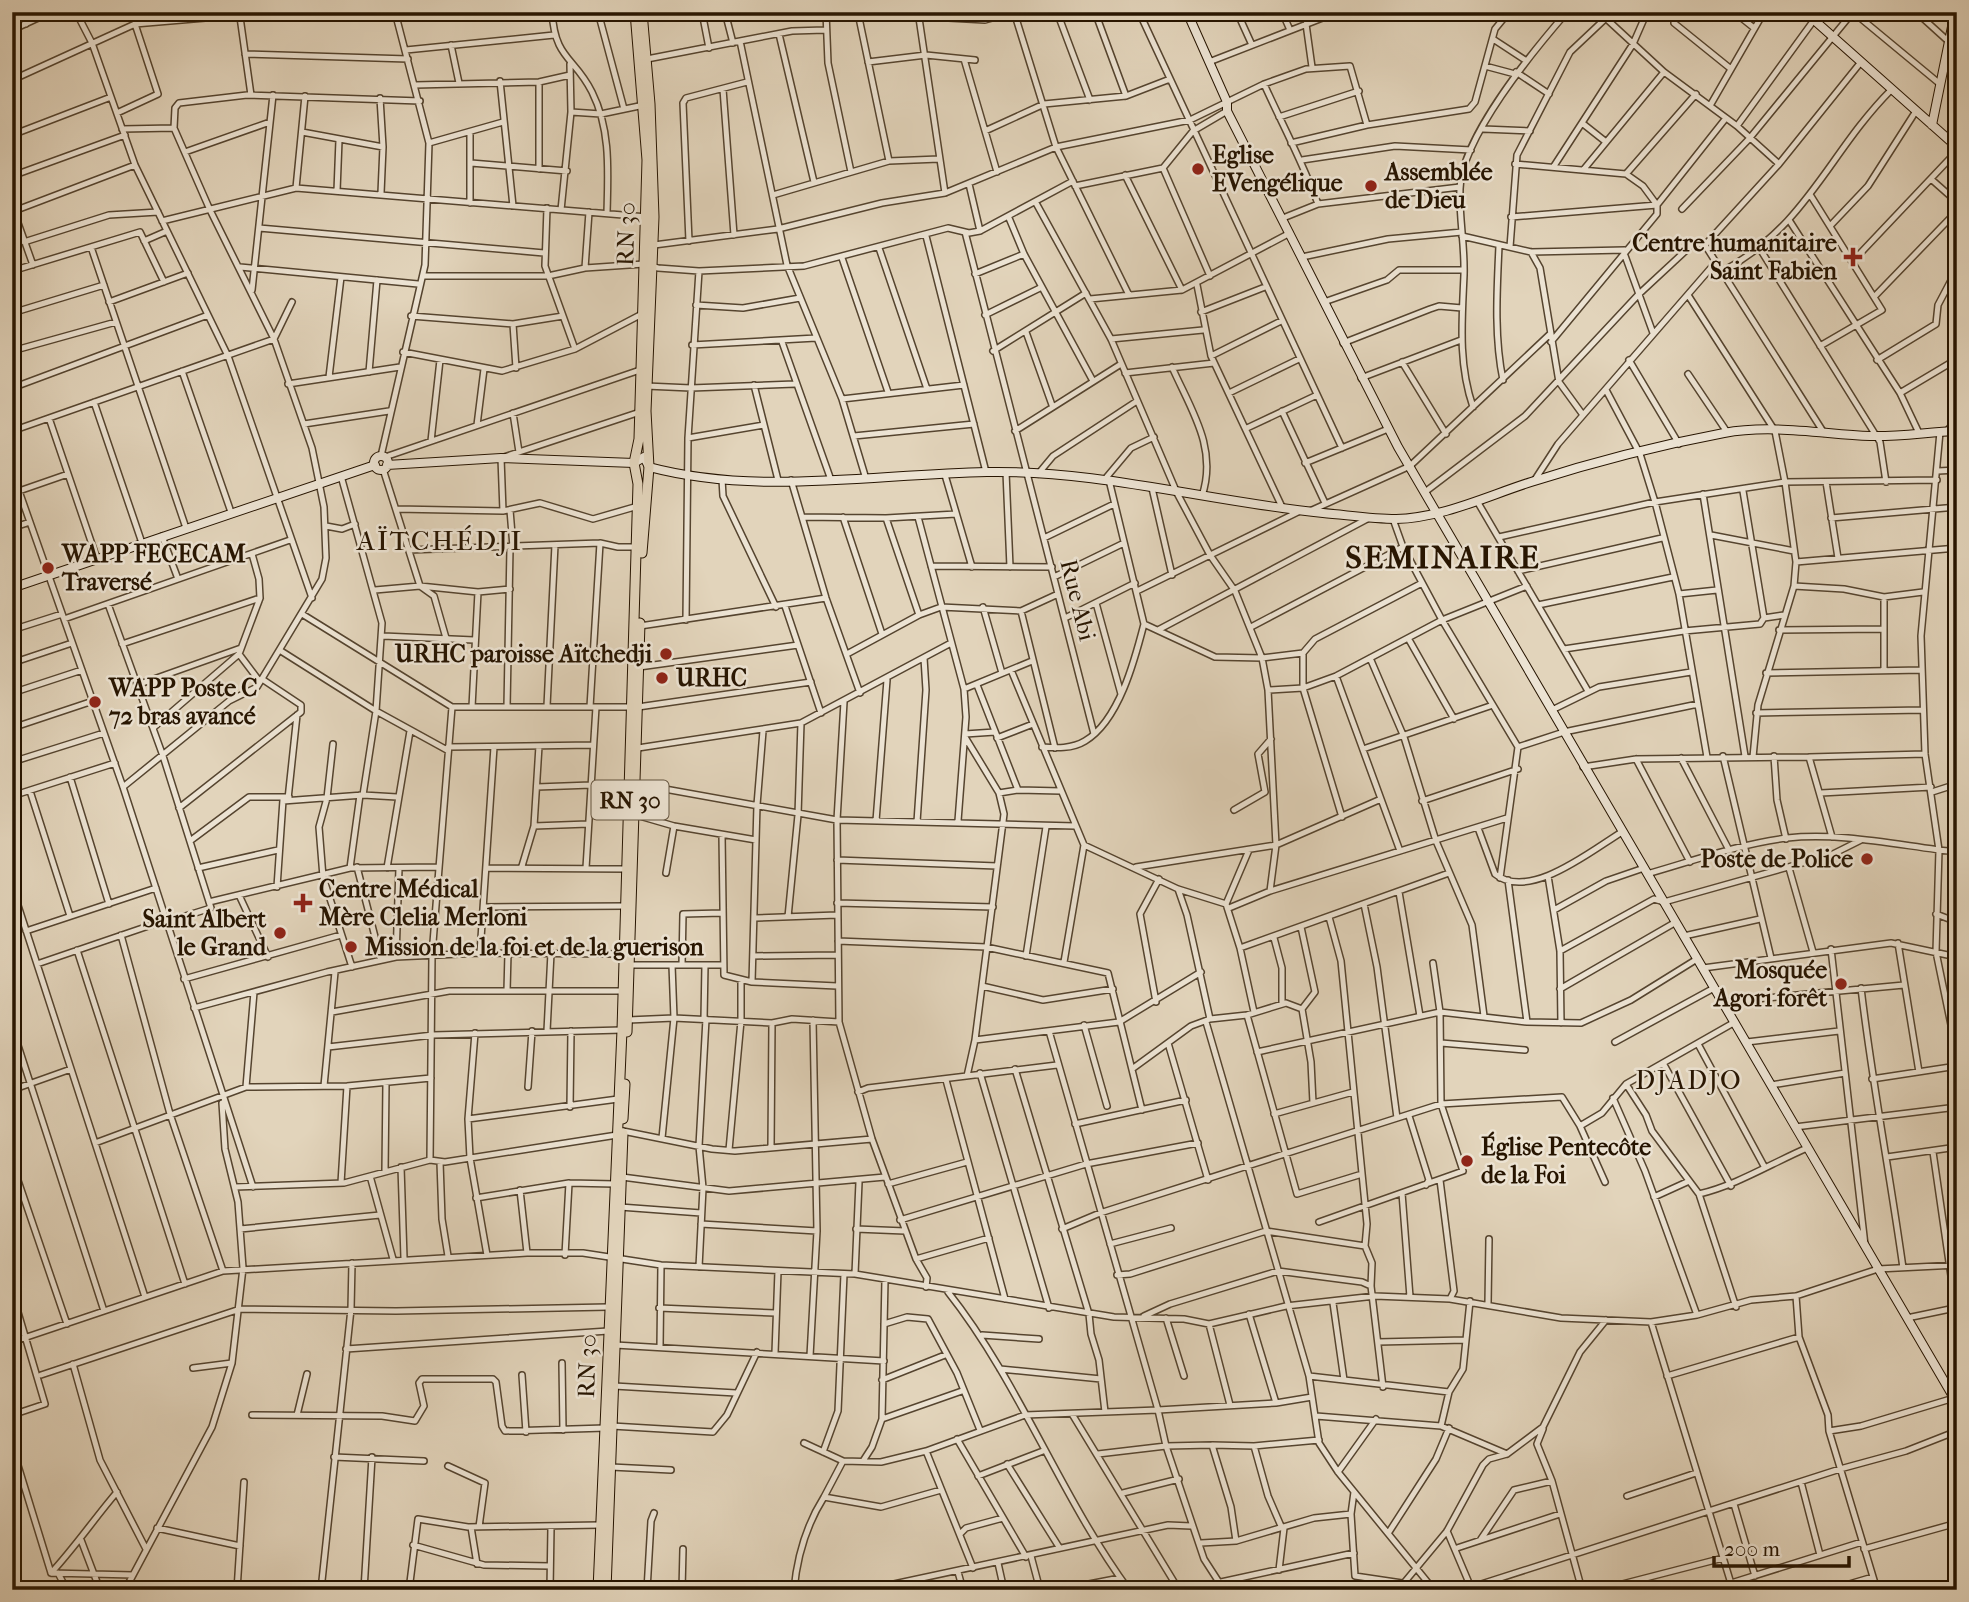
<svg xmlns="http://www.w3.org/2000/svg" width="1969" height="1602" font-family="'IM FELL French Canon',serif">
<rect width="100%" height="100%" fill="#e2d4bb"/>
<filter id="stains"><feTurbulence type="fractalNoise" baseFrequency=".00286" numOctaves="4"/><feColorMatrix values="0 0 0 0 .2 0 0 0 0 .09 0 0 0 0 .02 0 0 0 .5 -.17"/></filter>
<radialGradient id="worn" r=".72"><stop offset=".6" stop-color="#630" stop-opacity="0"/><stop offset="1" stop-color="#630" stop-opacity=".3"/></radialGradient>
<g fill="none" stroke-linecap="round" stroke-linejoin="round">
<defs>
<path id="street" d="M21,12l5,12
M76,12l16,31 43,122 93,191 84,242
M552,12c3,48 22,44 40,80 19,38 16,80 15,121
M598,12l26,97
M702,12l7,36
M725,12l8,31
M826,12l2,51 23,109
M839,12l146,8 29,-8
M1014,12l42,135 73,148
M1057,12l33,88
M1095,12l31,84
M1139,12l203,436
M1237,12l15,33
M1282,12l8,18
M1599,12l65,60 73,54 42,38
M1677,12l-3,11 57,46
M1734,12l20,16
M1853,12l87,72
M1916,12l32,29
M858,13l31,148
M240,17l11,78
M919,18l26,175
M1306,24l6,43
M12,30l39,-18
M779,34l35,148
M1493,39l32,21
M740,41l47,224 55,134 24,80
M451,45l8,38
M406,50l148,-15
M245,54l163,5
M647,59l145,-28 33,-1
M964,59l33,113
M868,62l58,-7 49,5
M1209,62l116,-45v-5
M1485,66l30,8
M1516,72l33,22
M12,80l123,-56 82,-7 180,1 36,-6
M500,81l13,125
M1264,84c18,40 39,79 54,120
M415,85l124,-3 31,-7
M723,89l11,146
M380,98l3,49 -2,46
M1711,104l53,-92
M571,112l30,2 43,-9
M117,113l41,-19 -23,-70
M1279,117l80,-26
M1582,123l24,19
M1737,126l77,-106
M122,129l52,-1
M1483,129l47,2
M985,131l59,-27 82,-8 44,-17
M302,132l81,15
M470,132v71
M12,135l99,-38
M429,143l74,-21
M1291,143l76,-18 102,-16 6,-7 20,-73 14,-17
M185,152l85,-30
M1302,160l93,-14 76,4
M471,163l96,8
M1515,164l111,10 17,12 14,19
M1554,166l79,-122 14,-32
M1163,168l47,108
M539,169v-87
M1584,169l80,-97
M1626,174l70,-80
M1125,175l57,115
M12,176l113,-41
M1931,179l26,23
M969,184l11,47
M1075,186l88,-18 30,-37 34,-20
M296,188l9,-92
M337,191l2,-51
M773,195l116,-34 50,-2
M1811,196l71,114 -62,36
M1036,203l75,136 66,154 33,62 25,36 27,67 6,32 8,155 -6,46
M12,206l21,59
M547,208l-2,58 30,83
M1682,209l67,-70 104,-127
M561,210l10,-98 -1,-48
M14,211l121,-46
M1511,217l146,-12
M1009,218l15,36 69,127
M1283,218l35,-14 142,-17
M1789,220l111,173 19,40
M162,221l134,-33 351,29
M1831,225l37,-39 48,-75
M259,228l285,25
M965,232l129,502
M926,236l60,236
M1462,236l69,16 94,-2
M144,241l23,-10
M689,241l-6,-138 3,-5 61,-16
M24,242l85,-27 49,-3
M654,245l124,-16 104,-26 63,-10 111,-46 134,-27 74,-36 42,-15 44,-3 17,59
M1705,245l74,-81 82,-102
M1499,246c-2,44 -5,91 4,134
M91,247l95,281
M1510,247l7,-92 53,-103 35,-33
M879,248l48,141
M1760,249l120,193 6,40
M1531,252l9,16 19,114 24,33
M1624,253l29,80
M1302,257l86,-18 74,-7
M842,258l46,134
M1853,261l104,-110
M240,267l178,17
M585,268l4,-56
M12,271l128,-39 24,50
M1723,271c86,-47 105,-118 169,-182
M975,274l49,-20
M423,276h125l37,-8 59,-4 14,4 41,3 105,-5 144,-38 21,5 11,-2 93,-50
M1197,285l14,71 72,153
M252,290l21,-195
M1688,295l87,136 10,51 11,80 -2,24 -36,119 -5,52
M1875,296l82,-85
M1090,299l92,-9 108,-57
M109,302l79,-29
M1324,302l63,-22 12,-10h65
M696,305l47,3 57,-10
M1201,312l64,-25
M12,313l92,-28
M985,315l57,-28
M411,316l102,8 50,-8
M513,324l3,44
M1026,332l26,73
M1111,339l92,-9
M782,342l49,138
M1551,342l106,-128v-9l69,-87
M1343,343l87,-34 9,-3 23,2
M692,345l124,-7
M12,351l104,-29
M993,351l93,-58
M403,352l99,19 73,-22 67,-35
M1211,356l70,-35
M1629,360l50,84
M1877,360l59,-36 2,-19 19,-36
M1402,362l44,72
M1172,367c19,43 46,81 30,129
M182,371l49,141
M369,372l8,-92
M1125,373l89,-10
M1688,374l39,58
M329,377l12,-100
M1361,378l100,-38
M288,384l112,-17
M754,385l24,95
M646,386l45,2 104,-4
M12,388l196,-73
M1606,390l34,64 15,48 24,92 28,163
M1229,393l70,-34
M1900,393l57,-34
M842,399l122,-14
M94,402l48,141
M1473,407c-15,-44 -11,-86 -9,-132 1,-29 -5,-57 -4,-86 1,-51 74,-139 107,-177
M1282,411l43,92
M513,413l6,39
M49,418l48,141
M304,424l85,-13
M477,425l7,-56
M1247,428l70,-33
M12,431l262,-92 18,-37
M1015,431l106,-67
M1940,432l-19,204 4,118 14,96 -3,102 21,102
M1946,432l11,-13
M854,436l120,-12
M688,438l76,-13
M431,441l9,-81
M381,456l44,-191 4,-122 -34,-131
M385,457l255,-87
M1305,463l83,-34
M383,469l37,117 14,10 12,42
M12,471l111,316 130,400
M1938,471l19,-1
M1006,472l4,95
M1038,474l15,-18 84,-55
M945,475l27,92
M341,476l41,147 -6,88 -13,84
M722,479l1,17 53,111
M1105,479l26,-31 23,-11
M791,480l35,118 34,95
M1109,480l35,144 71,33 47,1 41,-5 12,-14 107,-56
M1534,481l24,-37 158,-182
M1826,482l12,76
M1152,488l20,87
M19,491l49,-17
M1743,491l21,127 20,-3
M1425,492l100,-76 113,-121 56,-52 11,2 119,188
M1703,494l42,262
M1477,501l111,190
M396,509l107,2 37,-8 53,16 45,-13
M510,510l3,37
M503,511l-2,-53 139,-46
M1310,511l100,-45 139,-131
M802,517l84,1 70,-4
M843,517l39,117
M918,517l46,172 2,28 -8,104
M886,518l33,97
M1831,518l126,-11
M1393,519l10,28 39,73 76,127 -18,131
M326,526l16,3 13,-5
M12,528l18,-6
M1711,535l83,16
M162,536l16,43
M1499,537l156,-35 130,-20 152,-2
M1044,538l70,-34
M409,550l191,-7 18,4h18
M1796,562l161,-14
M931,566l121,1
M1518,571l144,-33
M1054,577l70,-34
M1794,586l50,3 40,8 39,-5
M375,590l45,-4 58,6 32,-3
M1137,591l163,-80
M1679,594l38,-4
M1884,597v73
M1096,603l25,91
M108,604l55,152 48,152 -45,14
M1538,605l135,-28
M785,606l36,107
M983,607l19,66
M1021,611l34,137
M302,614l150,93h186l173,-25
M1065,618l70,-35
M64,619l226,-79
M686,620l2,-182 11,-167
M640,626l186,-28
M1251,627l152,-80
M12,630l50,-16
M1158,630l211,-112
M1779,630l105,-1
M383,636l91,4
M1408,638l46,81
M122,644l138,-46
M1564,649l120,-18 76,-7 4,-6
M281,651l95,60 71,39
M1303,653v35l39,129
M239,654l21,28
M847,654l72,-39 22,-8 80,4 37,-17
M1370,658l34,79 32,104 36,84 12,91
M12,663l60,-20
M639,667l159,-22
M1011,670l73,175 -20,117
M1766,673l156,-3
M1336,676l64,175
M137,685l104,-37
M977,685l41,105
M964,689l68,-28
M1268,690l35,-2 33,-12 106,-56 85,-34
M12,693l70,-23
M844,702l-7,118 2,202 33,117 44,120 11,19 -1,9
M547,706l8,-161
M472,707l6,-115
M507,707l3,-159
M590,707l10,-164
M1552,710l47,-23 92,-15
M1756,713l167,-3
M12,728l81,-27
M153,728l86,-74 21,-56 -1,-19 -7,-25
M965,734l30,-2
M965,737l34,56 5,21 -29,226 -8,36
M997,738l36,-14
M333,744l-6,54 -8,29 4,50 29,90
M448,747l145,-2
M1042,747c14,1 30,2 43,-6 34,-20 50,-82 59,-117
M1518,747l46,-15 134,-28
M638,748l163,-25 150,-80
M1363,749l130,-44
M1723,756l48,202
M1774,756l3,44 9,39
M1809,757l116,-3
M1681,758l48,92
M1636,759l54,103
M12,762l92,-29
M1583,767l53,-8 173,-2 23,80
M70,777l39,127
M637,784l200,36 238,6
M123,787l106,-86 28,-14 65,-108 4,-21 -2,-51 -12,-59 -38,-109 -64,-129 -36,-82 1,-20 4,-5 68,-8 173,6
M537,787l54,-2
M30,791l40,125
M1932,792l25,-8
M999,793l19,-3 43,1
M1821,793l110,-6
M12,796l103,-33
M288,799l9,-84
M283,801l80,-6 34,2
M1422,801l96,-32
M179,808l122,-96v-7l-39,-26
M1234,810l31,-18 -7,-38 13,-15
M636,815l38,11 82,14
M876,821l11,-141
M917,822l9,-132 -2,-32
M534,826l54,-2
M1478,828l17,46c34,28 97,-24 127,-42
M722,835l2,140 28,7 85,4
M190,841l59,-44h40
M1084,845l94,44 48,15 14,44 14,64
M837,860l160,6
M522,866l12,-40 5,-80
M357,867l24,93
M1136,867l140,-22 105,-46
M198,868l80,-18
M350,868l10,-73
M387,868l23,-137
M487,868l140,1
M586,868l10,-161
M1789,868l24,84
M666,873l8,-47
M1647,874c46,-13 92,-30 140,-36 56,-6 114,8 170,14
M1548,876l12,75 1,72
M1508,880l19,142
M12,887l133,410
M277,887l6,-87
M1178,889l9,26 23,104
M1399,892l21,124
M239,895l29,62
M209,902l141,-34 89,-1
M837,903l156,4
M1226,904l23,-54
M1364,904l13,63 20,151
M484,907l141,-1
M1229,908l41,-17 237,-73
M1554,910l52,-29 38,-13
M1936,914l21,8
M788,917l10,-102 3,-92
M1329,917l12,44 26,263 -2,22 7,17 -1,23 12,101
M756,918l81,-3
M1301,927l14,65 -13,17
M26,931l130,-43
M121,935l49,179 53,157
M1684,936l76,-17
M1274,938l8,30v36
M838,941l148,6 122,26 34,137
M1898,943l21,129
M1240,948l209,-75
M1831,949l34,296
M77,950l108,334
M1560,951l94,-52 10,3 167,-47 30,-15
M480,953l14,-206
M753,956l84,-1
M1026,956l20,-129
M396,957l3,-89
M37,964l129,-44
M630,965h92
M682,965l1,-51 39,-1
M1703,968l188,-25 66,14
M184,979l157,-44
M752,982l5,-177 6,-74
M982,986l61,14 70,-11
M1861,988c11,94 29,186 42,280
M1560,989l116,-67
M507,991l1,-38
M1156,1002l-16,-88 19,-35
M1723,1002l181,-17
M194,1008l133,-36 69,-15 84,-4 144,1
M1302,1009l9,53 2,41
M332,1012l117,-21h173
M1247,1015l50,179 65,-20
M704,1019l1,-54
M628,1020l46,-2 98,5 20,-4 47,3
M1206,1022l103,354 10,67 19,29 96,118
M1084,1025l23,81
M12,1027l92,284
M547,1031l4,-78
M1049,1031l109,379 118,-7 36,-6
M475,1033l-7,86 2,39 17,97
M975,1040l144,-18 82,-50
M1615,1042l99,-54
M1747,1042l92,-11
M1168,1043l40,137
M1441,1043l84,7
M1698,1044l66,122
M328,1047l105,-12 189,-5
M1257,1052l183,-40 87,10 54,1 50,-23 66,-41
M1663,1063l68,123
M1015,1069l74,245 2,20 8,26 6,52
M1132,1069l59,-43 19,-7 37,-4 39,-12 16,6
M980,1073l69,235
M1872,1079l85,-13
M946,1080l59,219
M1626,1084l20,31 6,16 47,63 37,113
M1771,1085l74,-12
M324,1086l11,-114
M246,1087l8,-95
M528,1087l4,-56
M12,1090l59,-21
M858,1092l10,-4 189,-23
M1613,1098l32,73 52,144
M570,1107l1,-76
M1274,1114l79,-22
M1409,1116l20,64 -3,5
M468,1119l150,-20
M1075,1124l111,-24
M1580,1126l22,-13 24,-29 109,-62
M1795,1127l162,-20
M623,1131l89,18 23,2 137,-12
M662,1138l12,-120 -2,-53
M95,1143l151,-56 101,-1 84,-8
M771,1146l1,-123
M729,1150l12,-129v-41
M1933,1152l24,165
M1887,1157l70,-10
M430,1160l2,-205 20,-248
M440,1162l2,57 6,37
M12,1163l55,161
M401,1167l3,91
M385,1171l1,-88
M370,1176l23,83
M622,1177l107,14 156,-14
M1440,1180l14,111 -4,8
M341,1183l6,-97
M888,1184l79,-22
M235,1187l109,-4 86,-23 15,2 172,-27
M520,1190l7,63
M1402,1193l8,104
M1699,1194c38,-9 71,-30 108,-46
M1654,1197l33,-15
M476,1198l93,-15 46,1
M620,1207l81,6
M900,1220l186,-56 112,-21
M1319,1222l144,-51 -22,-67 -1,-92 -7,-49
M701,1224l116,7
M240,1229l140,-14
M856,1229l49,2
M1062,1229l38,-16 341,-109 121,-7 18,29 25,56
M1110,1244l61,-16
M565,1255l4,-72
M916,1259l73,-21
M699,1267l4,-79 -4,-42 7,-127
M855,1274l4,-92
M1117,1275l13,-1 136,-43 99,15
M12,1292l33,112 -33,11
M948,1292c72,91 112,204 181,298
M1796,1296l3,41 29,78 1,16 48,159
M1333,1303l11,77
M1488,1304l1,-65
M659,1308l116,5
M1249,1314l27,89
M1144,1316l26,-12 108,-33 84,11 9,4
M1166,1318l18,58
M1907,1318l48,-10
M1651,1322l82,268
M884,1324l23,-7 21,2 29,54 23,57
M1209,1324l21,81
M982,1335l57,4
M12,1342l211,-71 304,-18h56l78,12 194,9 259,43 70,2 25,5 77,-18 89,-10 75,3 111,19 90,4 46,-7 54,-15 45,-4 82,-27 79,-4
M1378,1342l87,-2
M615,1345l269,16
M660,1347l1,-82
M346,1349l262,-18
M775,1353l3,-82
M810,1356l7,-125 -4,-211
M562,1363l1,67
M73,1364l27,96 46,89
M193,1368l39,-5
M1000,1369l101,10
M41,1375l199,-66 156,2 212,-4
M522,1375l4,57
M1309,1376l140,16
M1667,1376l132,-39
M882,1380l63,-25
M614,1386l122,7
M1072,1414l107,176
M252,1415l130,1 33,5 9,-15 -5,-23 3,-4h71l3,3 6,44 3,5 100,-3
M297,1415l10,-41
M1316,1416l125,10 66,28
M882,1419l80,-28
M612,1426l101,6 14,-17 30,-63
M1441,1426l8,-34 14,-23 7,-68
M1543,1429l-6,15 15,37 30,109
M1829,1431l32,-5 93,-28
M957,1439l69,118
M804,1443l39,18 38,1 45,-11 99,-36 133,-5 8,36 46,-1 19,62 5,34
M1212,1445l42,1 65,-6
M12,1446l39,127
M1254,1446l14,50 13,30
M926,1451l47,117
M823,1452l15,-41 6,-137
M1098,1454l68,-8 38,113 20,31
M334,1457l90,4
M843,1461l-19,36 57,10 60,-17
M863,1461l9,-14 10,-28 3,-139
M1007,1464l52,83
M448,1466l37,17 -6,44
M611,1467l60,3
M1338,1472l38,-53
M978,1476l65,-25
M1801,1482l19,73
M1354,1492l-3,22 4,62 47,7v7
M1123,1493l56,-14
M1627,1496l69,-23
M1734,1504l21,72
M471,1527l6,37
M157,1528l83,18
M1447,1531l25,59
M1389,1532l47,-73 13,-31
M960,1534l6,-6 37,-10
M1481,1539l33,-49 38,-9
M81,1540l19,50
M1201,1543l35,-2 78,-23 37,-4
M413,1545l71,20 66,1
M1457,1548l103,-34
M1864,1549l93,-26
M1031,1556l9,34
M998,1563l6,27
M1279,1570l5,-42
M958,1572l5,18
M51,1573c24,-26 43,-54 66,-81
M51,1573l82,2
M58,1573l9,17
M1221,1582l133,-29
M1472,1587l368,-118 66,-18 51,-20
M125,1590l87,-163 20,-64 11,-95 -5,-66 -13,-53 -3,-46
M237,1590l7,-108
M321,1590l30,-281 1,-46
M364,1590l8,-133
M409,1590l9,-71 50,8 132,-2
M550,1590l1,-63
M647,1590l4,-69 3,-8
M682,1590l1,-41
M794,1590c3,-33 13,-66 30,-93
M866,1590l302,-65 23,1
M1058,1590l62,-12
M1398,1590l49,-59 36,-66 6,-6 18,-5 36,-27 37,-75 26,-32
M1599,1590l124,-32
M1709,1590l153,-48
M1829,1590l44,-13"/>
<path id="secondary" d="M1187,12l40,90v9l171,336 556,951 3,11
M1805,12l152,135
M1932,125l23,-113
M374 463a7 7 0 1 1 14 0a7 7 0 1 1-14 0Z
M387,465l114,-7 133,5 10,-6 5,10c109,29 226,7 338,5 113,-2 224,30 336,41 24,2 49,6 73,6 46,-1 91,-23 135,-37 62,-20 129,-37 193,-49 47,-9 99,1 146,3 29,1 58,-4 87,-5
M12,588l363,-123"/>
<path id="primary" d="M642,12l8,92 4,113 -8,194 3,56 -7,86
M627,1032l13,-409
M623,1119l2,-35
M598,1590l24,-560 16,-546 -4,-21 5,-24 8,-279 -12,-148
M606,1590l17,-457"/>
</defs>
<use href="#street" stroke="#55442f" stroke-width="8"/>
<use href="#secondary" stroke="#261400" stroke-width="10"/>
<use href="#primary" stroke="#261400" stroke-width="11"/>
<use href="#street" stroke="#ece3d3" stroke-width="5"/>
<use href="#secondary" stroke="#ece3d3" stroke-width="8"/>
<use href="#primary" stroke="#e2d4bb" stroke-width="9"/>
</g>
<g fill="#8f2418" stroke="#ece3d3" stroke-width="2.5">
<circle cx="1198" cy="169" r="7"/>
<circle cx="1371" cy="186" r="7"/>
<path d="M1849.5 246.5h7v7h7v7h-7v7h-7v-7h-7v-7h7z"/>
<circle cx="48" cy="568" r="7"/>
<circle cx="666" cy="654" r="7"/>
<circle cx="662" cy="678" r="7"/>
<circle cx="95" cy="702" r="7"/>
<circle cx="1867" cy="859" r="7"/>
<path d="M299.5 892.5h7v7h7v7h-7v7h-7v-7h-7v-7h7z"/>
<circle cx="280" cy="933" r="7"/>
<circle cx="351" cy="947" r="7"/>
<circle cx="1841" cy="984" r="7"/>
<circle cx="1467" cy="1161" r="7"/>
</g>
<g text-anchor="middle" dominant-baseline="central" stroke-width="5" stroke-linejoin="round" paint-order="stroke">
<rect fill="#ece3d3" stroke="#61523f" stroke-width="2" x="591.5" y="780.5" width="77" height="39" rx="5"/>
<g font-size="23" font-weight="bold" fill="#261400">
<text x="630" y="800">RN 30</text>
</g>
<g font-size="24" font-weight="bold" fill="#261400" stroke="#ece3d3" text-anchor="start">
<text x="1212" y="155">Eglise<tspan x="1212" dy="28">EVengélique</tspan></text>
<text x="1385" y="172">Assemblée<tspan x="1385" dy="28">de Dieu</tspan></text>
<text x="1837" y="243" text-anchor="end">Centre humanitaire<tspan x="1837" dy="28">Saint Fabien</tspan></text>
<text x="62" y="554">WAPP FECECAM<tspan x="62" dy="28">Traversé</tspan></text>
<text x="652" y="654" text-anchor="end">URHC paroisse Aïtchedji</text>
<text x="676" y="678">URHC</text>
<text x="109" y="688">WAPP Poste C<tspan x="109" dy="28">72 bras avancé</tspan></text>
<text x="1853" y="859" text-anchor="end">Poste de Police</text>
<text x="319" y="889">Centre Médical<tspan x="319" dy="28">Mère Clelia Merloni</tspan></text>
<text x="266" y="919" text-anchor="end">Saint Albert<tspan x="266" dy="28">le Grand</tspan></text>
<text x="365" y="947">Mission de la foi et de la guerison</text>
<text x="1827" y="970" text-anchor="end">Mosquée<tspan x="1827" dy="28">Agori forêt</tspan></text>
<text x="1481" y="1147">Église Pentecôte<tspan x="1481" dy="28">de la Foi</tspan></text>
</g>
<g font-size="24" fill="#261400" stroke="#ece3d3">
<text transform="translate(626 234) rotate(-88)">RN 30</text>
<text transform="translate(1078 600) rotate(76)">Rue Abi</text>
<text transform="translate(587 1366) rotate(-88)">RN 30</text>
</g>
<g font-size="26" letter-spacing="2" fill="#261400" stroke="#ece3d3">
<text x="1689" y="1080">DJADJO</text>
</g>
<g font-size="28" letter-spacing="2" fill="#261400" stroke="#ece3d3">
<text x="440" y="540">AÏTCHÉDJI</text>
</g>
<g font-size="32" font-weight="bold" letter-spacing="2" fill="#261400" stroke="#ece3d3">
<text x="1443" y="557">SEMINAIRE</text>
</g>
</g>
<rect width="1969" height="1602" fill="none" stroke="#e2d4bb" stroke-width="42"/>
<rect x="14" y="14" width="1941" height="1574" fill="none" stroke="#261400" stroke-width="3.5"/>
<rect x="21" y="21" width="1927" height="1560" fill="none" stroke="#261400" stroke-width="2"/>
<path d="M1714 1556v10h135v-10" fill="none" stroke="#261400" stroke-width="3.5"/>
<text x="1724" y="1556" font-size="21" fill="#261400" stroke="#ece3d3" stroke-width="5" paint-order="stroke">200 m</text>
<rect width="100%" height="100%" filter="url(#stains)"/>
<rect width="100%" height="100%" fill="url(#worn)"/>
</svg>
